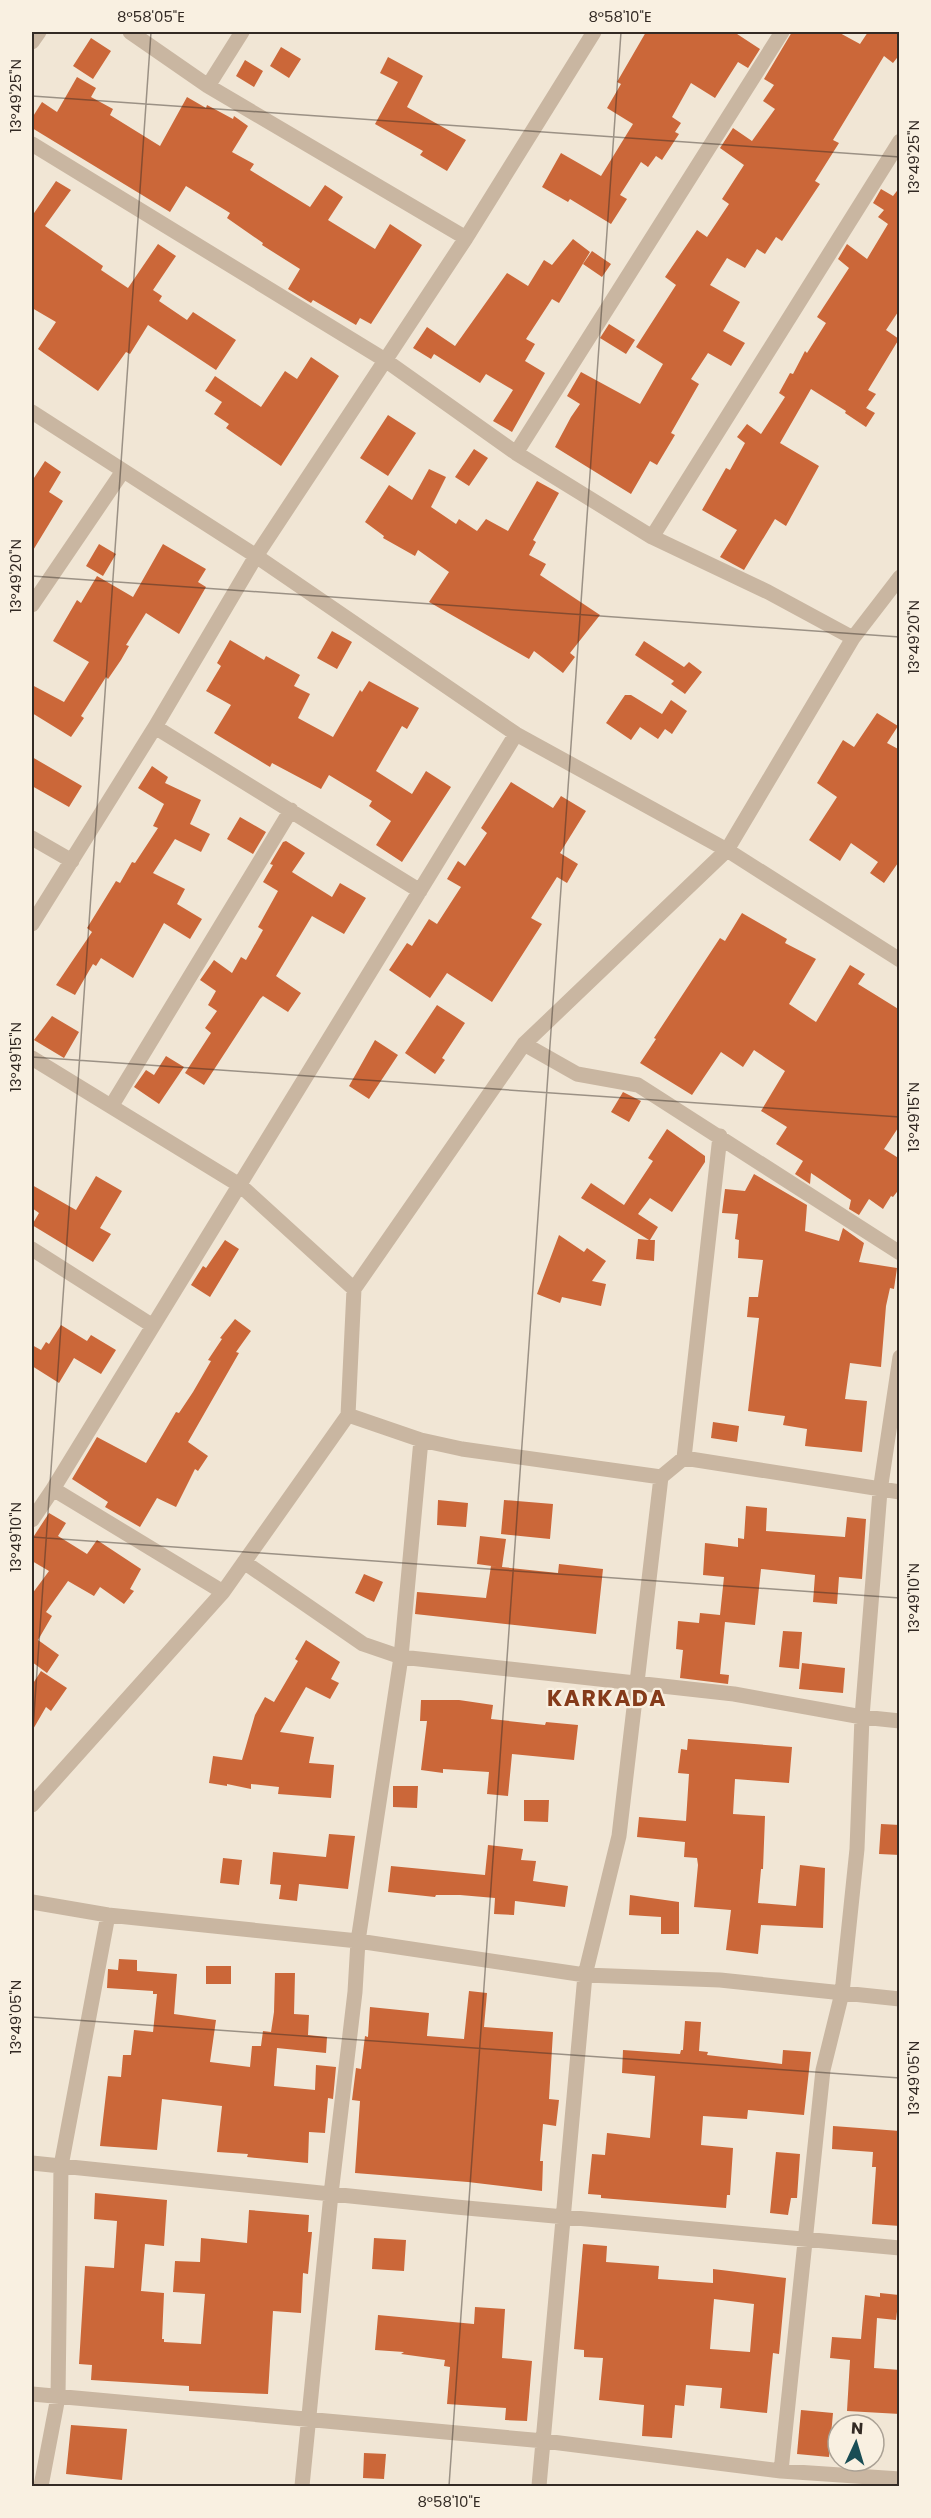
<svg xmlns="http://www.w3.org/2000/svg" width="931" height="2518" font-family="Poppins,sans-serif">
<rect width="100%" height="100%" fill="#f1e6d5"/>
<path fill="#cb6739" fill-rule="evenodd" d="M646,32h88l26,17 -12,19 -10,-6 -23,36 -24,-15 -19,34 9,6 -6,9 4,2 -17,26 -6,-4 -8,11 -7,-5 -21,33 7,4 -16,25 -41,-25 -2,3 -26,-15 19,-34 40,23 32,-52 -26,-16 14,-24 -4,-2z
M792,32h46l22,12 8,-12h31l1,22 -7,9 -9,-7 -51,84 6,3 -24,38 5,3 -38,57 -6,-4 -11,17 -8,-5 -12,19 -18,-10 -17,27 30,17 -17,29 22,12 -14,23 -23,-13 -17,26 8,5 -28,49 4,2 -18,30 -7,-4 -19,33 -76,-47 16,-30 9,-13 -13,-8 14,-24 59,32 23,-40 -27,-17 40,-62 -11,-8 32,-47 10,7 22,-33 -7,-5 22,-34 -24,-17 13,-20 19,13 23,-32 -12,-8 11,-16 -10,-6z
M91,38l20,13 -18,28 -20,-13z
M281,47l20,12 -12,19 -19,-12z
M388,57l35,19 -16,31 59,33 -19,31 -27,-16 3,-4 -48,-27 23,-42 -18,-9z
M245,60l18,11 -9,16 -18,-11z
M77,77l19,11 -5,9 22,12 -3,6 50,31 27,-49 19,11 1,-3 26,14 1,-3 14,10 -16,26 22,12 -4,6 60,37 15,-22 18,12 -15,23 47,29 15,-25 32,21 -51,79 -11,-6 -4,7 -43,-25 -2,3 -23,-14 12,-20 -38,-24 1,-2 -36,-25 3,-5 -44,-27 -16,26 -138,-84v-10l10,-16 15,10z
M56,181l15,9 -26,36 58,40 -2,4 27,18 30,-44 18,12 -23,34 9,6 -3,5 28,19 6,-8 43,28 -20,30 -68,-45 -18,29 -4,-2 -28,39 -60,-42 18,-27 -24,-14v-92z
M900,187v122l-14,21 13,9 -31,51 8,4 -10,14 9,5 -9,14 -21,-14 1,-2 -35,-22 -31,54 39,23 -33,60 -11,-7 -31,51 -24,-13 17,-27 -35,-20 24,-42 4,2 15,-27 -8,-6 10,-13 14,10 24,-37 -6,-4 11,-20 3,1 12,-23 2,2 19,-30 -9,-6 32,-49 -11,-9 9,-15 20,15 21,-35 -10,-7 6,-7 -11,-7 8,-14 12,7z
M573,239l17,13 -31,51 -7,-4 -26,40 9,5 -10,17 20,12 -33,59 -19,-11 20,-31 -27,-16 -6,9 -46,-29 -3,5 -18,-11 14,-21 28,19 52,-73 21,13 16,-26 8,5z
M592,251l19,13 -9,13 -19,-13z
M609,324l26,16 -9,14 -26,-16z
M311,357l28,19 -58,90 -55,-38 3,-4 -15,-10 8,-12 -17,-11 10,-15 46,31 24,-36 12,8z
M388,415l28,18 -28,43 -28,-18z
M474,449l14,9 -19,28 -14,-9z
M45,461l16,11 -12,20 14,9 -31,51v-71z
M429,469l17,8 -15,30 25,17 3,-5 18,12 9,-12 22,12 29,-50 22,12 -26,47 3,2 -7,13 17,9 -6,11 60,40 -30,38 5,4 -12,16 -29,-22 -5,8 -100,-57 20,-30 -31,-22 -3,6 -32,-18 1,-2 -19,-14 24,-37 23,15z
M99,544l17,10 -13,22 -17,-10z
M163,544l43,25 -8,13 8,5 -27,47 -33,-21 -20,32 3,1 -8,14 -13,19 -2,-2 -25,39 3,2 -13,19 -39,-24v-28l32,17 25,-40 -36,-21 24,-41 4,3 16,-27 36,21z
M332,631l20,11 -15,27 -20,-11z
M230,640l34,20 2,-4 34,19 -6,11 16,8 -12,24 35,19 27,-47 2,2 7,-11 50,27 -12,21 -5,-3 -26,45 36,23 14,-23 25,16 -49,75 -26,-17 15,-24 -22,-15 3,-5 -43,-26 -8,14 -49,-26 -2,4 -56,-34 17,-28 -25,-14 15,-25 -4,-3z
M644,641l40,26 5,-5 13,10 -17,22 -14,-10 3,-3 -39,-26z
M625,695h6l31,19 9,-14 16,11 -15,23 -7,-5 -7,10 -18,-12 -9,13 -25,-17z
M877,713l21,13 -11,17 13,7v110l-16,23 -14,-10 8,-11 -27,-19 -11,18 -31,-21 28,-43 -20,-14 26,-43 11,7z
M32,757l50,29 -13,21 -37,-21z
M152,766l16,11 -3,6 36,17 -11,24 20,10 -9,18 -26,-13 -22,34 32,16 -8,15 25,15 -12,20 -26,-16 -31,55 -32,-20 -5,8 -3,-2 -18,31 -19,-10 36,-53 -5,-4 29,-47 4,2 12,-21 3,1 23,-35 -5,-2 11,-22 -26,-16z
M511,782l42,26 8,-12 25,15 -26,42 18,11 -11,19 -10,-6 -26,41 11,6 -50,78 -45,-29 -17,25 -41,-28 18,-27 5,3 17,-27 8,5 24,-37 -14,-8 11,-18 7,5 22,-33 -6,-5z
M240,817l26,15 -13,22 -26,-15z
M286,841l19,12 -13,19 40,25 8,-14 26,15 -22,36 -32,-18 -36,60 25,17 -13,19 -25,-16 -3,3 -56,86 -19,-12 26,-40 -6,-5 12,-17 -9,-6 8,-14 -16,-11 14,-20 18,13 9,-16 5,3 17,-30 -5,-3 20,-36 -15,-9 10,-17 -3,-1 13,-22z
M742,913l45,26 -2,4 31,16 -27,45 27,18 34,-57 15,9 -7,10 42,26v115l-16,24 16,10v29l-7,9 -2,-1 -8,13 -14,-10 -10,16 -10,-6 2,-9 -40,-27 -1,11 -15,-10 8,-13 -27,-17 11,-17 -26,-16 24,-40 -31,-21 -11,17 -22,-15 -29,43 -52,-32 16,-24 -2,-1 66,-100 5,3z
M437,1005l28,18 -23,35 3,2 -10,14 -30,-21z
M52,1016l27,16 -15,26 -30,-18z
M375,1040l23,15 -29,44 -20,-13z
M166,1056l18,11 -25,37 -25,-17 12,-17 8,5z
M623,1092l18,9 -12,21 -18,-10z
M667,1129l38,27v6l-33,50 -22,-14 -12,16 20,13 -8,13h5l-1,21 -18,-2 2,-20 11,1 -68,-42 10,-15 33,22 29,-44 -5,-3z
M754,1174l53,31 -2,26 34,10 4,-13 21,15 -5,19 38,6 -3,21 -4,-1 -4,18 -5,61 -31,-4 -5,36 22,2 -5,51 -57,-6 2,-17 -24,-4 2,-9 -37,-5 11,-93 -12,-1 2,-20h9l5,-37 -25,-2 1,-18 -4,-1 3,-25 -16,-1 3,-24 20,2z
M96,1176l26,15 -22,37 11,6 -18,28 -61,-37 7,-12 -7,-5v-23l44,25z
M559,1235l25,17 3,-4 19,13 -14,20 14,3 -5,22 -39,-9 -2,6 -23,-9z
M225,1240l14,9 -29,48 -19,-12 12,-19 3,2z
M235,1319l16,12 -15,21 3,1 -51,89 20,14 -10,15 -3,-2 -19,38 -19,-9 -17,29 -35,-20 3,-5 -36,-23 25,-42 49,26 30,-51 3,1 14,-21 18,-31 -3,-1 14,-21 -2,-1z
M61,1325l26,16 4,-6 25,15 -15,24 -27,-16 -15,25 -27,-17v-21l9,5 5,-8 3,2z
M713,1422l26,4 -2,16 -26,-4z
M438,1500l30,3 -2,24 -29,-2z
M504,1500l49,4 -3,35 -49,-5z
M746,1506l21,2 -1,23 79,6 2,-20 19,2 -4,60 -23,-2 -2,27 -24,-2 2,-27 -54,-6 -6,56 -30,-3 -5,52 9,1 -1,9 -48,-6 3,-28 -7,-1 2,-28 21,2 1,-10 20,2 4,-38 -21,-2 2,-32 33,4v-9l6,1z
M49,1513l17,10 -8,13 29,18 10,-14 44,29 -11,20 4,2 -10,13 -24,-17 -6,9 -26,-15 -22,31 6,4 -14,24 21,15 -12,18 -15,-11v-68l17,-23 -17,-10v-22z
M480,1536l26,3 -4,28 56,6 1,-9 44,5 -7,65 -181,-20 2,-22 69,6 5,-32 8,1 -22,-3z
M364,1574l19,8 -9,20 -19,-9z
M783,1631l19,1 -3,37 -20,-2z
M306,1640l34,22 -9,17 8,4 -9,16 -24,-12 -26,45 34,5 -5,26 25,2 -3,33 -53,-4 1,-7 -28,-3v5l-24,-5v2l-18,-3 4,-27 29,4 13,-45 10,-18 9,5 24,-41 -3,-2z
M802,1663l43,5 -2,25 -44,-4z
M41,1671l26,17 -16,23 -5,-4 -14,24v-46z
M421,1700h38l34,5 -2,14 54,6 1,-3 32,3 -4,35 -62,-6 -4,42 -21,-2 2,-22 -46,-3v4l-22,-3 6,-49h-7z
M688,1739l104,8 -3,36 -54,-4 -2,35 32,2 -2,53h-2l-3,34 38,3 4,-41 25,3 -2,60 -62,-3 -3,29 -32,-4 5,-40 -37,-3 4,-42 -1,-7 -13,-1 1,-15 -48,-5 2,-20 47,4 3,-47 -11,-1 3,-24 6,1z
M393,1786h25l-1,22 -24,-1z
M524,1800h25l-1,22 -24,-1z
M881,1824l19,1v30l-21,-1z
M329,1834l26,2 -7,53 -49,-5 -2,17 -18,-2 2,-14 -11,-1 3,-32 53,5z
M488,1845l35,4 -2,11 15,1 -3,20 35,5 -3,21 -50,-6 -1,14 -20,-1 1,-16 -35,-3h-24l-1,2 -47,-5 3,-26 94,9z
M223,1858l19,2 -3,25 -19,-2z
M630,1895l49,7v32h-18v-17l-32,-2z
M119,1959l18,1v11l40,3 -3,40 42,6 -6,42 40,5 2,-21h9l2,-15 8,1 3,-20 1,-39h20l-1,41 15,1 -1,20 19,2 -1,16 -49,-5 -3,38 41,4 1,-25 20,2 -3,32 -5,-1 -3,35 -16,-1 -1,31 -61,-6 1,-3 -31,-2 5,-46 -60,-7 -5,51 -57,-4 8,-70 13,1 2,-22h8l3,-25 19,2 4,-38h-4v-3l-46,-3 1,-19 10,1z
M206,1966h25v18h-25z
M469,1991l18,2 -3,34 69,5 -4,67 10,1 -3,26 -13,-2 -3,37h3l-1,30 -74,-9 -113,-9 5,-72 -8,-1 4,-32 5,1 4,-33 3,1 2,-30 59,6 -2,23 37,3z
M685,2021l16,1 -2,29 9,1 -1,3 75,9 1,-14 28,2 -7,63 -56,-5 -1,9 -44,-3 -2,29 32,3 -3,47h-3l-1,13 -125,-10v-3l-13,-1 4,-40 13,1 2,-22 43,5 5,-62 -33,-3 1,-23 57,4 1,-4h2z
M833,2126l67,5v95l-28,-2 4,-57h-4l1,-15 -41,-3z
M776,2152l24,2 -3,44h-6l-3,17 -18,-2z
M95,2193l72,7 -3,46 -19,-2 -4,47 23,2 -2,46h2v3l37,2 4,-50 -32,-2 2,-31 25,1 1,-24 46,5 2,-33 60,5 -1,17h4l-4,42 -5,-1 -2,40 -28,-2 -5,83 -79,-3v-5l-98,-6 1,-15 -13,-1 6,-98 29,2 3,-47 -23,-2z
M374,2238l32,2 -2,31 -32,-2z
M583,2244l24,2 -1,16 53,4 -1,13 55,4v-14l73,9 -7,76 -6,-1 -6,60 -47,-5 2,-20 -36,-3 -2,21 -9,-1 -3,33 -14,-1 -16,-1 2,-31 -45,-5 4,-42 -19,-1v-7l-10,-1zM714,2299l40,5 -4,48 -40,-3z
M880,2293l19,2 -3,25 -19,-2 -3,50 26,2v44l-53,-3 3,-51 -20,-2 2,-21 29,2 4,-44 15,2z
M475,2307l30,2 -3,49 30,3 -5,60 -22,-1 1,-12 -59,-4 3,-37 -6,-1 1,-6 -44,-6 3,-2 -29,-2 3,-35 96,9z
M801,2410l32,3 -4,44 -32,-3z
M71,2425l56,4 -5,51 -56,-6z
M364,2453l22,1 -2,25 -21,-1z"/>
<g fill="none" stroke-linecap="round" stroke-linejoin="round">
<path stroke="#c9b6a1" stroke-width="15" d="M130,32l78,54 258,152
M32,42l7,-10
M208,86l34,-54
M32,144l353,216 131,93 136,84 116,55 85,46
M32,412l224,144 260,178 211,116 173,110
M516,453l266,-421
M652,537l248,-396
M32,605l91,-134
M155,727l265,164
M32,838l40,23
M32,924l123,-197 101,-171 210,-318 128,-206
M524,1044l53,30 61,11 262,168
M32,1058l209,128 113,103
M112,1105l179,-295
M32,1249l121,77
M348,1415l73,25 41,9 199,28 23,-19 216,34
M684,1458l36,-322
M53,1489l170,103
M32,1520l21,-31 463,-755
M244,1562l119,82 38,13 333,37 128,23 38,4
M32,1805l191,-213 125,-177 6,-126 170,-245 203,-194 126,-212 47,-61
M32,1902l76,13 250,26 227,34 135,5 180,19
M32,2163l424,44 444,41
M32,2394l512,47 237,30 119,8
M781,2471l42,-401 19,-77 15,-144 5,-132 18,-226 20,-134
M41,2486l17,-89 3,-231 47,-251
M302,2486l29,-292 24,-202 3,-51 43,-284 20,-217
M539,2486l46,-511 34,-139 42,-359"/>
</g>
<path fill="none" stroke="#332a24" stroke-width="1.5" stroke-opacity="0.45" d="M32,96l868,61M32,576l868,61M32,1057l868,60M32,1537l868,61M32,1743l119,-1711M32,2017l868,61M449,2486l172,-2454"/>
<g text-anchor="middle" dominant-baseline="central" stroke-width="4.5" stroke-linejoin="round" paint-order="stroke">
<g font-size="22" font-weight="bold" letter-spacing="1.5" fill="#853b1a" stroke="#f9f0e1">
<text x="607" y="1698">KARKADA</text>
</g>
</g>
<rect width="931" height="2518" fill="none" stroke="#f9f0e1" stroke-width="66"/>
<g transform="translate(856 2443) rotate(4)"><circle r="28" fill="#f9f0e1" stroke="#aaa195" stroke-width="1.5"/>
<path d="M0-4.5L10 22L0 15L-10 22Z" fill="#194d55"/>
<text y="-9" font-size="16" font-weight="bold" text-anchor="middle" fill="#332a24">N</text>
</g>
<rect x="33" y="33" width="865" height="2452" fill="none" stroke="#332a24" stroke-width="2"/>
<g font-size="15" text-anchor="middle" fill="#332a24">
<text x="151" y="22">8°58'05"E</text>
<text x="620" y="22">8°58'10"E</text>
<text transform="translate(16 96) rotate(-90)" y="5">13°49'25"N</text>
<text transform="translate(914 157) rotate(-90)" y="5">13°49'25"N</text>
<text transform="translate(16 576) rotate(-90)" y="5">13°49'20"N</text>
<text transform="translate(914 637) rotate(-90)" y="5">13°49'20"N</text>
<text transform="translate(16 1057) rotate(-90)" y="5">13°49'15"N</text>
<text transform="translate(914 1117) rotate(-90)" y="5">13°49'15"N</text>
<text transform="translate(16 1537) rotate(-90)" y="5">13°49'10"N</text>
<text transform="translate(914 1598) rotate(-90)" y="5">13°49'10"N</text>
<text transform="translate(16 2017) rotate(-90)" y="5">13°49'05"N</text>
<text transform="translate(914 2078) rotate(-90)" y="5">13°49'05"N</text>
<text x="449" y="2507">8°58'10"E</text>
</g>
</svg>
